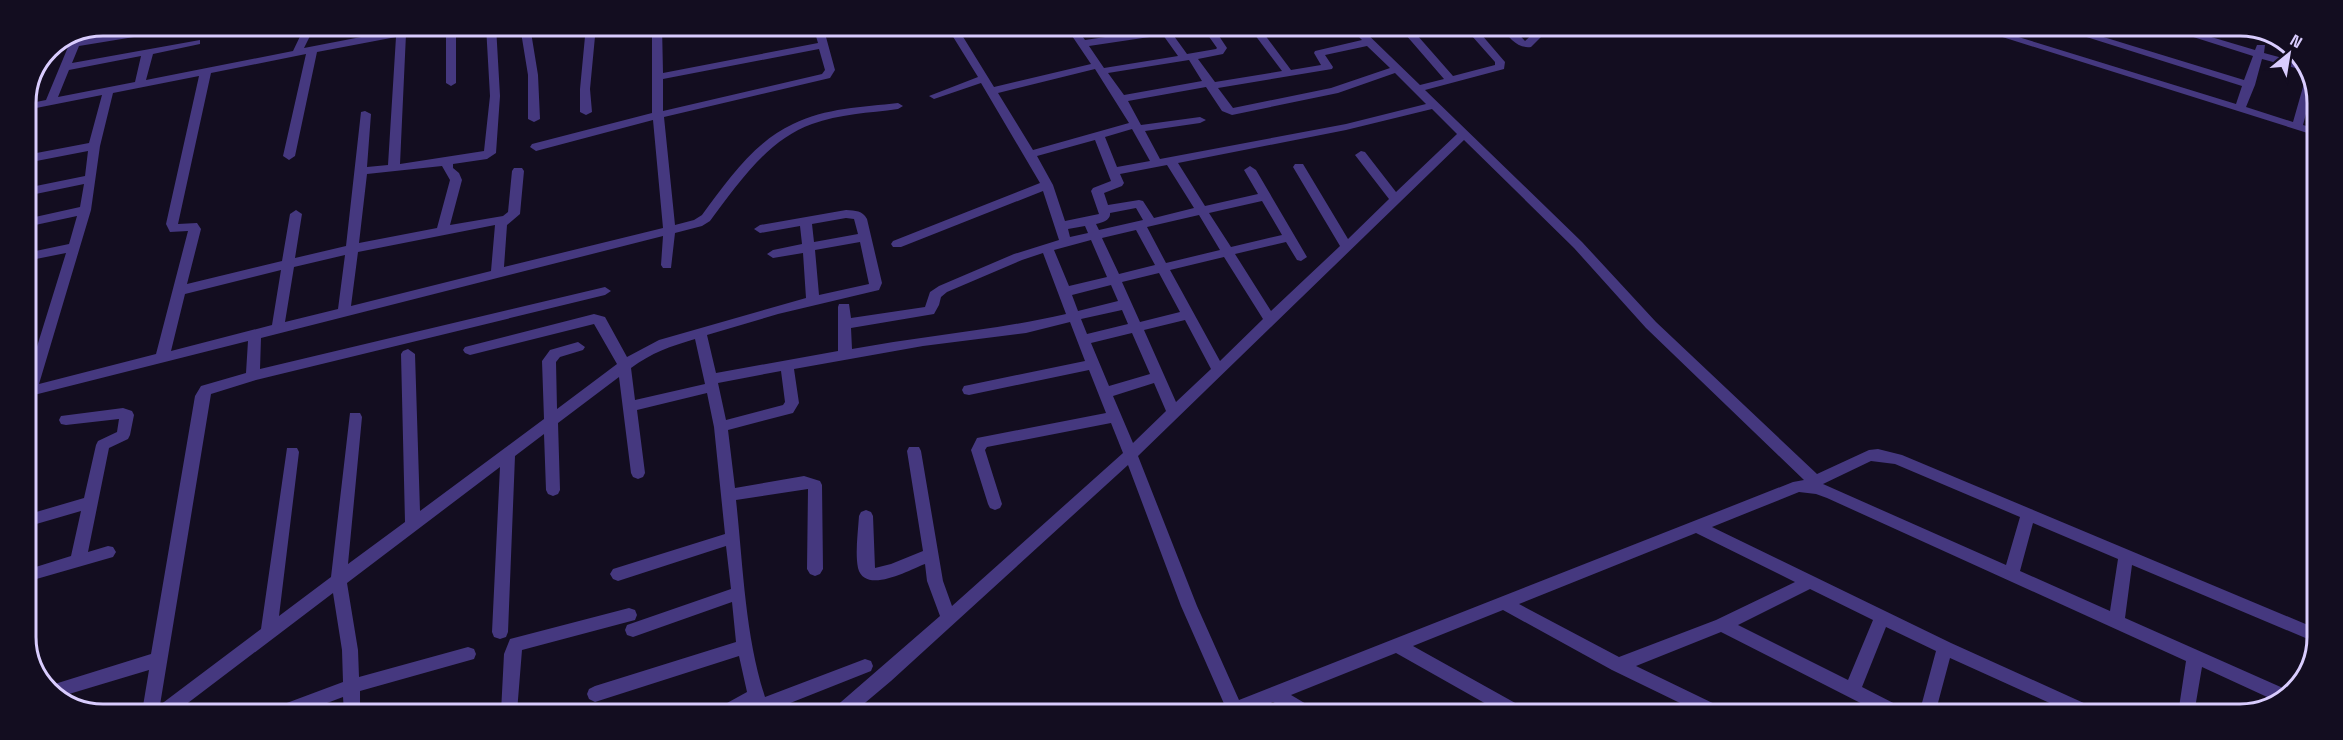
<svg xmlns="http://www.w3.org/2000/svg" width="2343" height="740" font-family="'Space Grotesk',sans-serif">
<rect width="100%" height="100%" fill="#130d20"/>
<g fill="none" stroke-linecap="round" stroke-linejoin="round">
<path fill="#45387f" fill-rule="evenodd" d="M166,26h22l-5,3 -104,17 -7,17 128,-23v4l-47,10 -7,26 147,-29 12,-25h10l-11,22 114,-22h20l-1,2 -31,6 -6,130 84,-13 6,-55 -4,-70h10l4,70 -4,57 -9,6 -34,5v4l6,5 3,7 -12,45 53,-9 5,-4 4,-41 2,-3h8l2,3 -4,43 -13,11 -3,42 159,-39 -10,-108 -117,31 -6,-4 2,-3 120,-31v-87h10l1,47 155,-30 -5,-17h10l12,44 -5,8 -166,39 11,108 19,-5 8,-5c25,-34 52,-73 91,-91 32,-16 70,-17 105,-21l5,3 -5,3c-29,4 -59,5 -86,15 -45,16 -74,60 -102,97l-8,5 -27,7 -4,35h-8l-2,-3 2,-29 -402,102 -1,31 345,-82 6,4 -6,4 -349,85 -45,14 -51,311 101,-76 26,-181h10l2,4 -20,164 52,-39 19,-164h10l2,4 -14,147 57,-42 -4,-168 2,-3 5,-2 7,5 5,157 124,-92 -2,-58 8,-11 28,-8 7,5 -2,3 -23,7 -4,5 1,47 60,-45 -23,-40 -124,31 -5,-2 -2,-3 2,-3 129,-33 11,3 22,40 32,-17 147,-42 -3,-45 -30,5 -6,-4 6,-4 29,-6 -2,-18 -40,7 -6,-4 6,-4 86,-15c10,1 16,0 21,9l15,64 -3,7 -101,24 -71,21 9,38 122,-22v-44l1,-3h10l2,14 74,-11 5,-15 9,-6 75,-32 45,-14 -16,-49 -142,56h-8l-2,-3 2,-3 147,-58 -59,-100 -47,16 -5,-3 49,-19 -31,-50h10l37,60 97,-23 -25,-37h10l9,13 74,-11 1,-2h8l3,3 20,-3h22l14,21 -4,6 -25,5 17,23 67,-11 -33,-44h10l32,43 30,-5 -7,-12 1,-2 47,-11 -13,-13h11l60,58 24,-6 -45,-52h11l43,49 42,-11v-3l-31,-35h11l30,35 -1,7 -79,21 157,152 74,80 161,152 52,-24 9,-1 24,6 413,173v14l-183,-77 -7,53 167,74 -4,6 -10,4 -76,-35 -8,47h-16l8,-53 -359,-163 -11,-4 -17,-2 -87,35 239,116 146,66 2,5h-25l-124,-56 -15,56h-16l17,-63 -50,-24 -24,60 43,22 2,5h-25l-161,-82 -85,34 89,43 2,5h-26l-7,-4 -2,4h-16l4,-11 -68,-33 -109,-60 -90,36 113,63 2,5h-24l-108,-61 -105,42 22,13 2,5h-23l-19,-11 -28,11h-27l2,-5 5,-2 -44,-100 -53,-141 -237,216 -38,32h-21l2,-5 106,-92 -13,-35 -2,-17c-16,6 -60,31 -67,4 -3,-15 0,-36 1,-52l2,-4 5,-2 5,2 2,4 2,52 16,-4 32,-13 -16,-100 2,-4h10l2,4 22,130 9,25 171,-153 -12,-30 -124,24 -2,3 17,54 -2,4 -5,2 -5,-2 -2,-4 -17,-54 6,-12 129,-25 -17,-43 -120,25 -5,-1 -2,-4 2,-4 5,-1 116,-24 -15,-39 -44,11 -103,13 -129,23 5,34 -6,10 -65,17 7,58 69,-12 16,5 2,4 1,84 -3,5 -5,2 -5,-2 -3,-5 1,-80 -72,11c7,64 9,136 29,197l100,-38 6,2 2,5 -2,5 -101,40v2h-17l-1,-6 -11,6h-25l2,-5 29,-16 -8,-36 -144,46 -6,-3 -2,-5 2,-5 6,-3 141,-44 -4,-40 -99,35 -6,-2 -2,-5 2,-5 104,-36 -5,-43 -108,35 -5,-2 -3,-5 3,-5 112,-35 -11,-107 -7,-34 -70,17 8,63 -2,4 -5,2 -5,-2 -2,-4 -12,-96 -61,46 2,67 -2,4 -5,2 -5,-2 -2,-4 -2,-56 -29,22 -7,176 -2,5 -6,2 -6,-2 -2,-5 8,-165 -153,116 11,67 1,27 109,-30 6,2 2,5 -2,5 -114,32v21h-16l-1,-15 -40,15h-29l2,-5 67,-25 -1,-32 -9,-57 -157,119h-34l7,-42 -90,27 -14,-10 106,-33 44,-258 6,-10 45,-13 2,-32 -222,56v-15l40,-129 -40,8v-8l43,-9 8,-28 -51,11v-8l54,-12 4,-23 -58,12v-8l59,-12 3,-25 -62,12v-8l63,-12 13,-48 -76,15v-6l20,-4 22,-53 -17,3 -3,-2 23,-7 8,-6 3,4zM1205,31l12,17 -1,1 -29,5 -13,-18zM1163,35l15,21 -74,12 -15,-22zM396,37l-8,128 -21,2 4,-53 -6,-3 -4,1 -15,134 -51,12 7,-44 -6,-4 -6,4 -8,47 -95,23 14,-55 -4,-6 -19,1 33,-151 95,-19 -23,102 6,4 6,-4 22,-104zM1367,46l23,22 -59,20 -98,20 -15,-20 114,-19 1,-2 -8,-12zM819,49l6,21 -3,4 -159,37v-32zM141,56l-6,26 -77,15 11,-27zM1189,60l13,21 -78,14 -16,-22zM1095,69l34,54 -96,27 -35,-57zM1395,73l31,31 -80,20 -186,35 -15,-28 55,-8 6,-3 -6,-3 -59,8 -13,-24 78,-14 16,24 10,4 106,-22zM199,76l-33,148 4,8 18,-1 -32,123 -117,30 52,-174 9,-64 13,-53zM1432,109l25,25 -61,58 -31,-40 -4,-1 -6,4 34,44 -41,40 -45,-75h-8l-2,3 47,79 -69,65 -36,-57 51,-12 11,18 4,1 6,-4 -51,-87 -6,-4 -6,4 14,24 -53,12 -27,-43 168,-33zM1132,129l18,32 -33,6 -12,-30zM1095,140l16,41 -18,7 -2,3 8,23 -34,7 -12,-36 -16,-29zM1464,140l110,108 72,80 158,152 -11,2 -554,218 -42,-94 -59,-150zM1167,165l27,43 -40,10 -11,-17 -4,-1 -31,5 -4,-12 18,-7 2,-3 -4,-9zM442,166l8,14 -13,48 -78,15 8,-69zM1262,201l20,34 -51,12 -22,-34zM1136,208l7,12 -44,10 -3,-6c6,-1 15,-4 14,-11zM1199,215l21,35 -54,13 -19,-36zM846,218l8,1 4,15 -44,8 -2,-18zM495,225l-4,46 -140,35 7,-54zM1085,226l3,7 -18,4 -2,-8zM1136,230l19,35 -36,9 -17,-36zM1091,240l16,37 -38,9 -15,-36zM860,242l9,42 -50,11 -4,-45zM1043,253l23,61c-70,16 -143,22 -214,35l-1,-21 83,-14 5,-9 2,-8 6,-5 75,-32zM345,255l-7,54 -53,13 9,-55zM1224,257l39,62 -43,42 -50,-91zM281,270l-9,55 -101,26 14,-57zM1159,273l21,39 -40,10 -18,-40zM1111,285l7,16 -40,10 -6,-16zM1122,310l6,14 -41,10 -6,-15zM1185,320l26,49 -35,33 -32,-72zM1132,333l18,41 -41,12 -18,-43zM695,339l10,45 -70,16 -4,-32c20,-15 40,-22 64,-29zM781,371l4,31 -2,3 -57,15 -8,-37zM1154,383l12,28 -33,32 -20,-47zM1871,461l24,3 125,53 -14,48 -183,-81zM2033,523l85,36 -8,52 -90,-40zM1696,533l99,49 -79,38 -97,37 -100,-53zM1810,589l63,31 -25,60 -110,-55z
M446,26h10v57l-5,3 -5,-3z
M520,26h10l8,49 2,44 -6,3 -6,-3v-44z
M586,26h10l-6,63 2,23 -6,3 -6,-3v-23z
M911,27h10l4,6 -5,3 -4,-1z
M1298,27h10l4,6 -5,3 -4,-1z
M1501,27h11l13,14 15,-14h11l-20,20c-14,2 -22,-10 -30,-20z
M1974,28h15l247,76 6,-18 -184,-58h16l170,52 9,-24 -88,-28h16l74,22 2,-5h8l-1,8 40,11 2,7 -44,-12 -7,26 -9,22 47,15 12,-42 4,-3 4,11 -10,37 14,4v7z
M123,408l9,3 2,4 -4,20 -2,4 -19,9 -21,104 20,-6 5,1 3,5 -3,5 -87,25v-12l45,-14 10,-45 -55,16v-12l58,-17 12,-53 2,-4 19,-9 2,-13 -53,6 -5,-1 -2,-4 2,-4z
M629,608l6,2 2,5 -2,5 -113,30 -5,62h-16l3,-58 6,-15z"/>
</g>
<path d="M0 0H2343V740H0ZM103 36H2240A67 67 0 0 1 2307 103V637A67 67 0 0 1 2240 704H103A67 67 0 0 1 36 637V103A67 67 0 0 1 103 36Z" fill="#130d20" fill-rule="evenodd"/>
<path fill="none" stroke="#d9ccfe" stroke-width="3" d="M103 36H2240A67 67 0 0 1 2307 103V637A67 67 0 0 1 2240 704H103A67 67 0 0 1 36 637V103A67 67 0 0 1 103 36Z"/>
<g transform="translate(2289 54) rotate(30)" stroke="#130d20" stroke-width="4.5" paint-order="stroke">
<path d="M0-4.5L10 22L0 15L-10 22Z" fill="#d9ccfe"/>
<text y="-9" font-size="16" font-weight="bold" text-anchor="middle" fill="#d9ccfe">N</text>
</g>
</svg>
